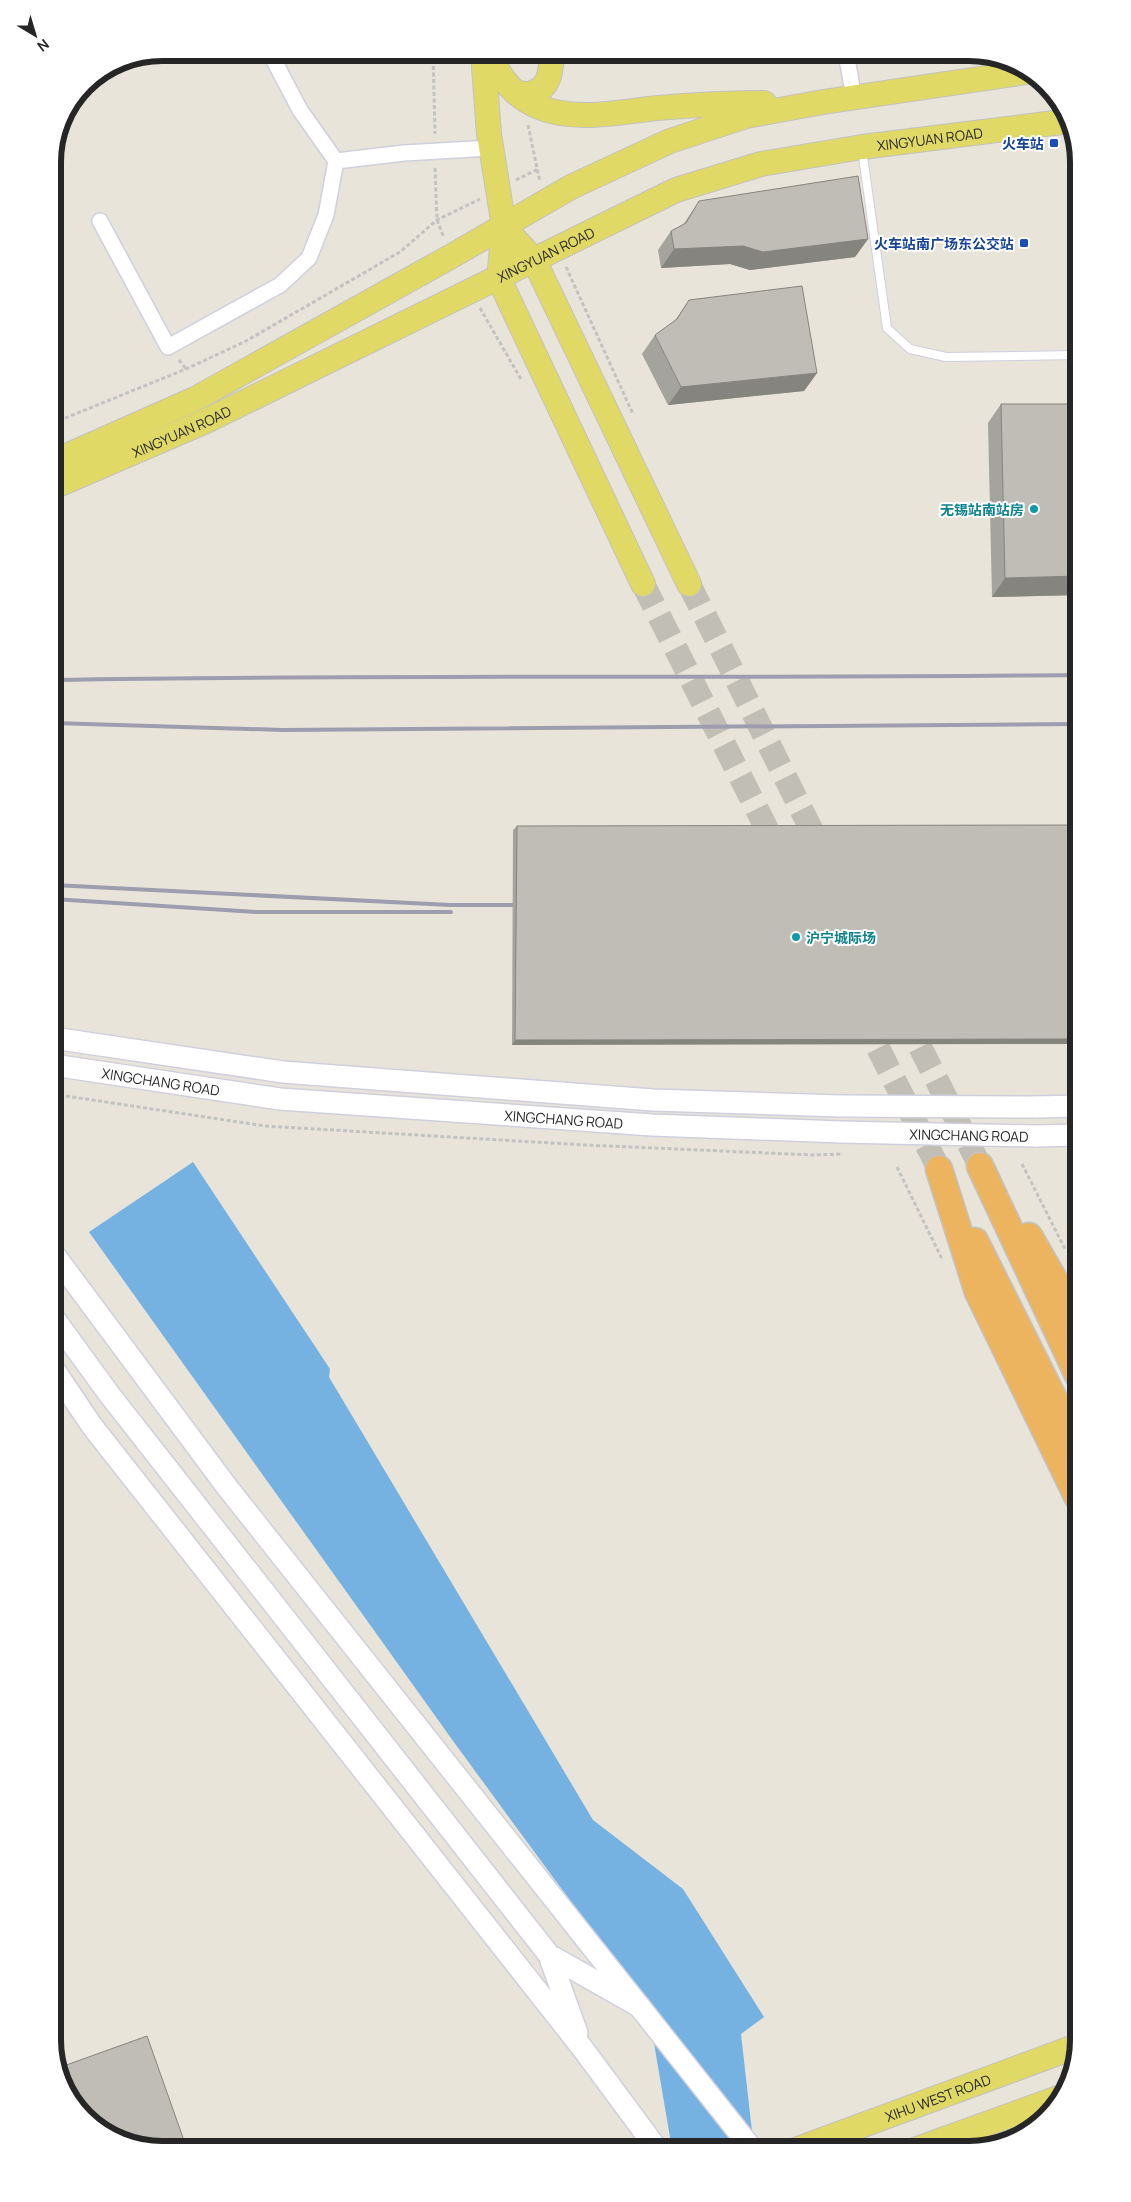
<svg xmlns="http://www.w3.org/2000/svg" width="1131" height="2202" font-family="Manrope,'Noto Sans SC',sans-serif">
<rect width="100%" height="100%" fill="#e8e4d9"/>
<path fill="#75b2e1" d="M193,1162l137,207 -1,8 264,443 90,69 81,128 -23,17 13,115h-82l-25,-147 -92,-122 -99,-135 -367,-513z"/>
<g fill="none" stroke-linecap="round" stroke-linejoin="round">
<path stroke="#c1beb5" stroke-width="24" stroke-dasharray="24 12" stroke-linecap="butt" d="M643,584l137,271
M689,584l134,269
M904,1015l76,151
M862,1016l77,153"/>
<defs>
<path id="lane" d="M862,149l25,179 23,21 36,8 132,-2"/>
<path id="street" d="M270,53l30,57 36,51 68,-8 87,-5
M846,53l8,45
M100,221l68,126 112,-62 29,-27 17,-43 10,-54"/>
<g id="secondary">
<path d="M53,1038l230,34 370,28 188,6"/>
<path id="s1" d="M53,1065l227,34 372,26 188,7"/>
<path d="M1036,1107l42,-1"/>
<path d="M1036,1136l42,-1"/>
<path d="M53,1253l174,234 412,519"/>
<path d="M53,1368l39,58 491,623 74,100"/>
<path d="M577,2033l-28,-78 90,51 113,143"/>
</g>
<g id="primary">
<path d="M483,53l6,81 15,93 -5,52 144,305"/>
<path d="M489,53c10,24 25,44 50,54 36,15 80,5 118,1 36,-3 71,-5 107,-5"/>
<path d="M516,93c5,0 12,2 16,0 19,-5 19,-25 20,-40"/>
<path d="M504,227l30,33 155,324"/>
<path d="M53,462l142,-63 255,-142 121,-70 99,-46 76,-25 77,-14 204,-30"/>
<path id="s2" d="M53,487l153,-66 470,-231 85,-26 101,-17 208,-26"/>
<path id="s3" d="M798,2149l279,-103"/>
<path d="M917,2149l144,-52"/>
</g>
<path id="highway" d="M980,1166l98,209
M939,1169l39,123 100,206
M1029,1236l49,85
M975,1241l103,206"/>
</defs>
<use href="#lane" stroke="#cfcfde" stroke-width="10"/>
<use href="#street" stroke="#cfcfde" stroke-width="18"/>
<use href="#secondary" stroke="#cfcfde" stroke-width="24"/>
<use href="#primary" stroke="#c2c2c2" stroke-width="26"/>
<use href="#highway" stroke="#c2c2c2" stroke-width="29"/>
<path stroke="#c2c2c2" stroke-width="3" stroke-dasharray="4 2.5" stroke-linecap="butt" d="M433,53l2,81
M528,125l12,57
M435,168l2,52 7,18
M516,180l22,-11
M566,267l67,147
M480,308l42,73
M179,360l7,9
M53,423l133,-54 60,-28 154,-89 37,-32 43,-21
M53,1094l212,32 320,19 228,10 30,-1
M1022,1164l44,87
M897,1167l45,92
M1070,1518l8,18"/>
<use href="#lane" stroke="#fff" stroke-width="8"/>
<use href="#street" stroke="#fff" stroke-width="15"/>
<use href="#secondary" stroke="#fff" stroke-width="21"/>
<use href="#primary" stroke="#e1d965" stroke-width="24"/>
<use href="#highway" stroke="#edb45f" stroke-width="26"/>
<path stroke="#9d9daf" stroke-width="4" d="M53,680c342,-6 684,-1 1025,-5
M53,723l230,7 795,-6
M53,885l397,20h77
M53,899l203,13h195"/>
<defs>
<g id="secondary-bridge">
<path d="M841,1106l195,1"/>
<path id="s4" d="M840,1132l196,4"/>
<path d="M53,1317l56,77 440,561"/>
</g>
</defs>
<use href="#secondary-bridge" stroke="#cfcfde" stroke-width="24" stroke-linecap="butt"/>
<use href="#secondary-bridge" stroke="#fff" stroke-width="21"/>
</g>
<path fill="#a5a39d" d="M699,201l169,38 -13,18 -105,13 -20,-6 -69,4 -3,-18 13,-19 12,-6z
M689,300l128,73 -13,18 -136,14 -26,-51 13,-19 19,-13z
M1001,404l77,191 -86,2 -4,-174z
M1078,825l-566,220 1,-215 4,-4z"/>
<path fill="#86847f" d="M868,239l-13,18 -105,13 -20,-6 -69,4 13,-19z
M817,373l-13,18 -136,14 13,-18z
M1078,576v19l-86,2 13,-19z
M1078,1039v5l-566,1 3,-5z"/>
<path fill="#c0bdb6" stroke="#86847f" d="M858,176l10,63 -105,13 -20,-6 -69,3 -3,-18 15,-8 13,-22z
M802,286l15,87 -136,14 -26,-52 22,-16 12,-19z
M1001,404h77v172l-73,2z
M1078,825v214l-563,1 2,-214z
M147,2036l40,113h-32l-54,-18 -40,-49 -3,-14z"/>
<g fill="#1a4fb4" stroke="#fff" stroke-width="2">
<rect x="1049" y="138" width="10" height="10" rx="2.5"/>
<rect x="1019" y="238" width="10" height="10" rx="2.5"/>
</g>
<g fill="#0f9aa8" stroke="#fff" stroke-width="2">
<circle cx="1034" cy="509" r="5"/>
<circle cx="796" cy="937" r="5"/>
</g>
<g text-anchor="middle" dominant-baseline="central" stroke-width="4" stroke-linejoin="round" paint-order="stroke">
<g font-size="14" fill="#262626" stroke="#fff">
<text stroke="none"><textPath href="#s2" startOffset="950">XINGYUAN ROAD</textPath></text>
<text stroke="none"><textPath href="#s2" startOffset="545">XINGYUAN ROAD</textPath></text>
<text stroke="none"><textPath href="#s2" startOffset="140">XINGYUAN ROAD</textPath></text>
<text stroke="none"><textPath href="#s1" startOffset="109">XINGCHANG ROAD</textPath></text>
<text stroke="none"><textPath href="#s1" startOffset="514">XINGCHANG ROAD</textPath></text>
<text stroke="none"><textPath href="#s4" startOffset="129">XINGCHANG ROAD</textPath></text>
<text stroke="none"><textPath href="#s3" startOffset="149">XIHU WEST ROAD</textPath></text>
</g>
<g font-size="14" font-weight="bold" fill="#164399" stroke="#fff" text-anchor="end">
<text x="1044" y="143">火车站</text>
<text x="1014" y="243">火车站南广场东公交站</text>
</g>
<g font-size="14" font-weight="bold" fill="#0d838f" stroke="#fff" text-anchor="end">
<text x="1024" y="509">无锡站南站房</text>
<text x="806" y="937" text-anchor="start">沪宁城际场</text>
</g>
</g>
<path d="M0 0H1131V2202H0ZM162 61H969A101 101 0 0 1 1070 162V2040A101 101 0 0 1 969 2141H162A101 101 0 0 1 61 2040V162A101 101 0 0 1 162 61Z" fill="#fff" fill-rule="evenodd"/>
<path fill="none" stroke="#262626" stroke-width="6" d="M162 61H969A101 101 0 0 1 1070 162V2040A101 101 0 0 1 969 2141H162A101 101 0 0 1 61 2040V162A101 101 0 0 1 162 61Z"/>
<g transform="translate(35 35) rotate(142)" stroke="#ffffff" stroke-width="4" paint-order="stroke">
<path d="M0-4L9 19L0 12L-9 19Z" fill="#262626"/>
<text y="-8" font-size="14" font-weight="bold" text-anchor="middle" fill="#262626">N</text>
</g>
</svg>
